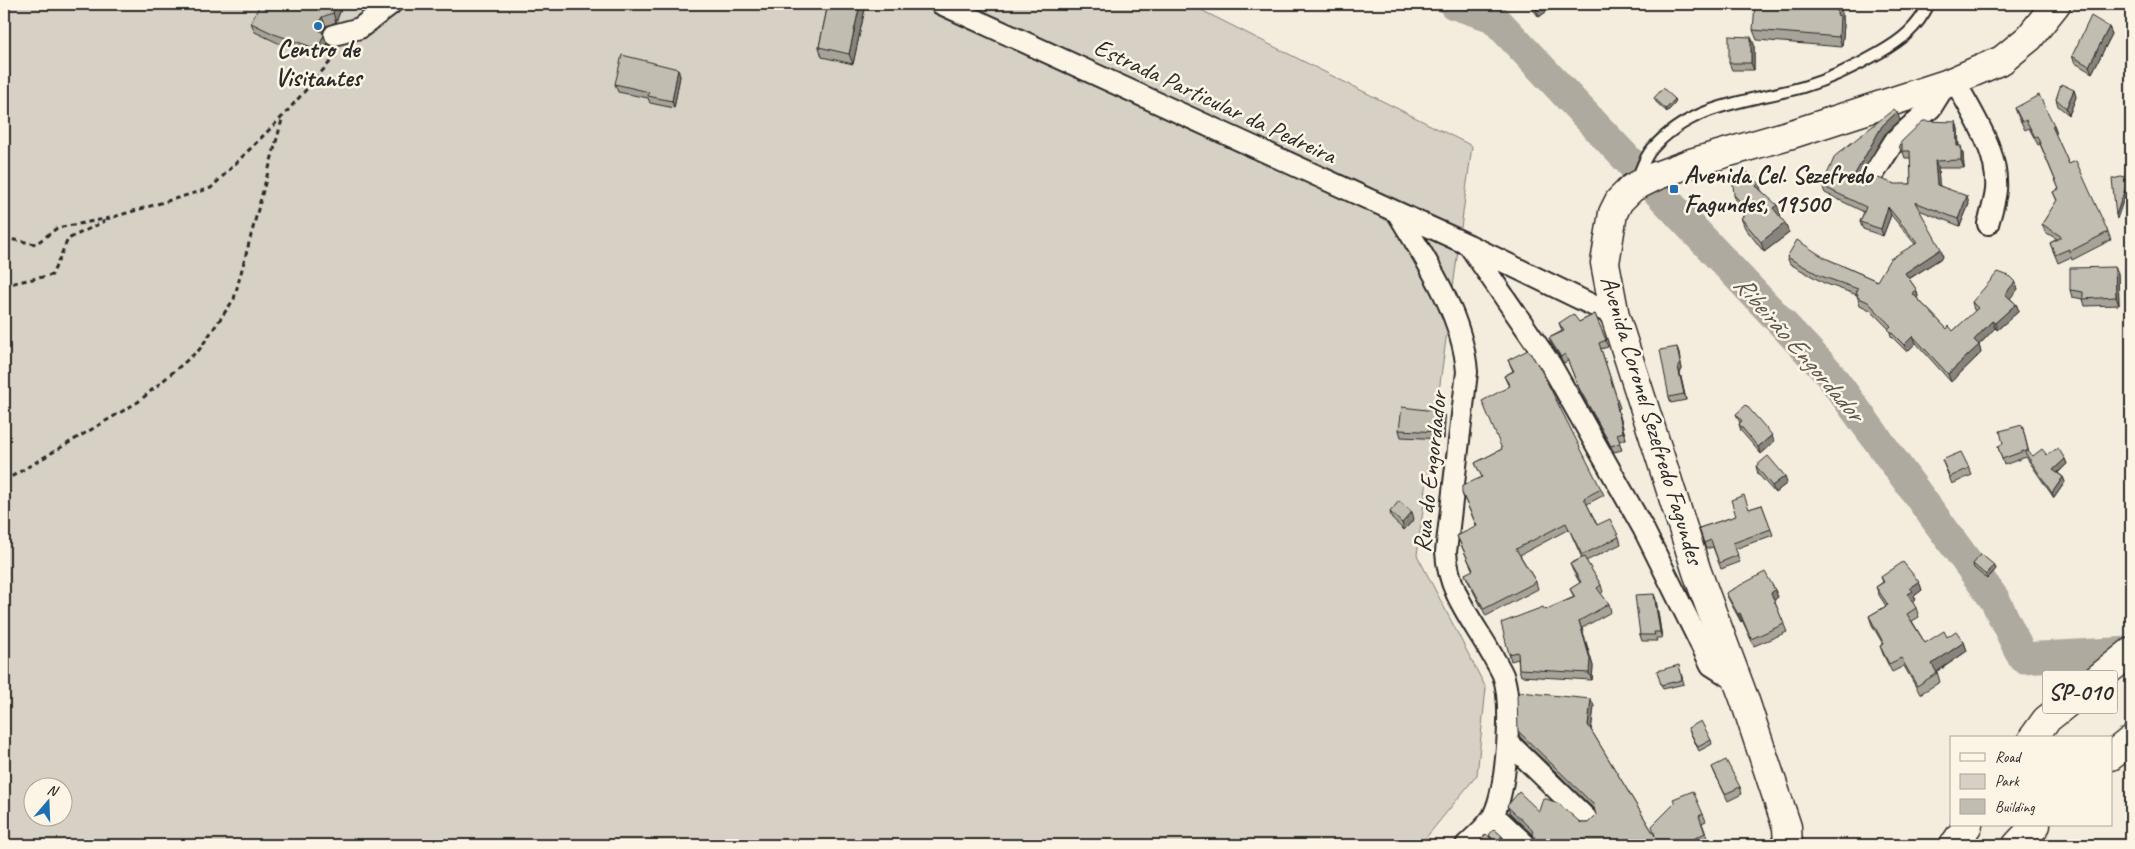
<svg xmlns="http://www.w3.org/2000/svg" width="2135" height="849" font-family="Caveat,sans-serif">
<rect width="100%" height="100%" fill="#f4edde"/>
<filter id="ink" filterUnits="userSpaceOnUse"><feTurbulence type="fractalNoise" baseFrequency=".02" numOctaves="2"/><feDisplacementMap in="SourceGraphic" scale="10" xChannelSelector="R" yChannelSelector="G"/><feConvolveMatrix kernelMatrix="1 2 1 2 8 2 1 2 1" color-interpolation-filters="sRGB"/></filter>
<g filter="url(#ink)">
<path fill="#d6d1c4" stroke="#807e78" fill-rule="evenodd" d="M4,4h1185l283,142 -55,409 69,133 -9,87 -57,70h-1416zM32,786h30v30h-30z"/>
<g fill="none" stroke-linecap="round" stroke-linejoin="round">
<path stroke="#afaaa0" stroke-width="31" d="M1454,4l39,13 335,355 167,228 28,58 108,-6"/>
<defs>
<path id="lane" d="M1637,179c4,-9 8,-23 15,-30 40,-46 97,-47 151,-62 27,-8 52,-20 76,-34 23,-13 38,-25 50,-49"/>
<path id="street" d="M941,4l528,241 146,71
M334,35l26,-7 31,-24
M1955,81c17,33 44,70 41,109 -1,11 -5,23 -8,34
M1869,181l26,-41 36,-32 15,-24
M1398,214c29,47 65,102 69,158l-21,180c2,38 23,64 42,96 5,9 11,18 15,27 10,28 4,111 -9,139 -5,11 -19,22 -28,31
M1470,247l81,118 92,163 68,137 27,17
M1508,742l79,77
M1494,815l32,30"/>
<path id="secondary" d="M1788,845l-1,-18 -42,-126 -48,-129 -82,-256 -10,-53 8,-50 6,-12 13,-13 24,-12 35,-13 104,-30 151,-49 56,-24 27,-22 27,-34"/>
<path id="highway" d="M2033,738l13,-18 85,-68
M2111,756l20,-16
M1954,845l14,-20
M2017,845l19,-20"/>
</defs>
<use href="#lane" stroke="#2b2b2b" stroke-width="14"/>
<use href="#street" stroke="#2b2b2b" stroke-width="24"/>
<use href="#secondary" stroke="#2b2b2b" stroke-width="31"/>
<use href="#highway" stroke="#2b2b2b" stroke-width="31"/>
<path stroke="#2b2b2b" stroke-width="3" stroke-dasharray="5 4" stroke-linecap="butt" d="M4,238l32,6 21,-16 53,-10 101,-30 72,-72 55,-63
M4,285l48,-10 16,-36 37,-18
M4,481l134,-79 61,-52 35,-51 49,-183"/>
<use href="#lane" stroke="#fcf5e5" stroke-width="10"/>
<use href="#street" stroke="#fcf5e5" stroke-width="20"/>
<use href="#secondary" stroke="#fcf5e5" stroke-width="28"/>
<use href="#highway" stroke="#fcf5e5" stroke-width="28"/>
</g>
<path fill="#a7a398" stroke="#2b2b2b" d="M343,4l-7,18 -10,4 -3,5v2l4,11 -5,15 -44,-16 -23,-11 -4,-9z
M828,4h38l-13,60 -31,-7 -3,-10z
M1528,4h21l2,4 -12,9z
M1838,4l4,9v6l2,6 -2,22 -85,-7 -4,-10z
M2109,27l3,7 -20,39 -17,-10 -3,-7z
M1754,44v26h-22l-3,-7z
M680,76l-6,32 -24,-5 -2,-5 -30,-6 -3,-8z
M2074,90l2,7 -7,18 -11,-9 -2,-7z
M1654,98l21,1 1,3 -9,10 -11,-10z
M2015,108l39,17 3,8 -2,1 14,30 39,68 3,8 -39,20 -1,-3 -13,6 -8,-20 7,-4 -12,-7 -3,-8 15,-23 -4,-9 6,-3 -19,-45 -2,1 -9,-17 -4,2 -7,-14z
M1900,120l-15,14 -27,46 2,3 5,3 46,-2v-26h-6l-2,-6h-2l-2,-7 57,-23 2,7 1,17 4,8 1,14h-26l1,17 30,19 -9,22 -41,-16 24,47 -34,22 7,10 2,7 -1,2 30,31 6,2 23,-20 -2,-1 -2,-8 43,-20 3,7 -8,9 6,6 3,7 -22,19 -2,-2 -16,17 2,8 -30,29 -35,-39 -9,9 -16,-16 -2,-7 -19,-19 -10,-5 -3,-10 -33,-12 -34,-19 -3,-7 38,1 52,23 38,-37 -24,-29 -8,21 -20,-7 -3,-7 4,-10 -39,-19 -3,-7z
M1762,191l19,25h-1l9,17 -25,19 -19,-24 -4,-10 4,-4 -8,-9 -3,-10z
M2115,267l3,7 1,31 -34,1 -2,-7 -11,-2 -2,-7z
M1595,314l13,33 -7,2 19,59 -2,1 8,30 -7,2 3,9 -8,2 -33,-58 -13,-33 -4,2 -12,-18 -3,-7 13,-7 -3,-8 20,-1z
M1677,347l2,6 3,16 -2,4 6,27 -15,3 -2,-6z
M1508,360l93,129 3,6 -17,9 10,21 22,12 2,7 -35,17 15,24 2,7 -2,2 8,10 2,8 -29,16 11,38 -1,14 -71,-4 -2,-7 -1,-10 -7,2 -2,-7 36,-44 29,-13 -4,-8 10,-6 -7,-12 -3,-7 12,-6 -13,-29 -49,26 16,27 2,7 -52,27 -18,-35 -3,-7 8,-3 -16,-35 20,-9 -15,-34 20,-16 -7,-14 27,-14 7,-62 -5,-11 9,-5z
M1443,412l2,7 -1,20 -43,-2 -2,-7z
M1736,414l38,28 -13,12 -20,-23 -2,-7 1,-1z
M2022,425l7,28 4,3 14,-1 18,4 2,5 -9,9 5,4 2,5 -11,16 -28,-41 -22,8 -6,-18 5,-3z
M1942,460l27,8 3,7 -20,9z
M1756,466l31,17 -12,10 -17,-19z
M1762,505l11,30 -38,14 5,13 -19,7 -8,-22 -7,2 -7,-21 37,-12 13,-7z
M1390,512l24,7 -10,11 -12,-11z
M1973,564l21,1 2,4 -9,10 -13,-11z
M1881,577l38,5 3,8 -8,6 2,3 -4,3 4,6 3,9 -7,4 13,22 22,-6 17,5 3,9 -30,21 3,10 -20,12 -16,-28 -12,6 -9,-18 -3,-8 3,-2 -11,-19 -3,-9 17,-10 -7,-11 -3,-8 7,-5z
M1775,590l3,7 -4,3 13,32 -33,14 -12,-26 -1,2 -12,-22 -3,-7z
M1654,594l2,6 6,38h-6l1,3h-15l-2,-6z
M1680,669l4,15 -21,5 -2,-4z
M1594,706l-3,24 64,106 48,-22 3,7 -4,2 6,17 -11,5h-164l2,-5 -1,-4 -24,-23 -3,-7 32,5 42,12h7l8,-8 -1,-5 -75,-73 -2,-6z
M1688,728l23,12 1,4 -13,7z
M1712,767l28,20 2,7 -14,7 -13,-27z"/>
<path fill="#88847c" stroke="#2b2b2b" d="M336,4h7l-7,18 -3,-9z
M860,4h6l-13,60 -4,-10z
M1545,4h4l2,4 -12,9 -3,-7z
M1838,4l4,9v6l2,6 -2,22 -3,-10 -2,-22z
M322,17l4,9 -3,5v7l1,-3 3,9 -5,15 -4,-10 1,-27z
M2109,27l3,7 -20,39 -3,-7z
M1751,37l3,7v26l-3,-7z
M678,69l2,7 -6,32 -2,-7z
M2074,90l2,7 -7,18 -3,-7z
M1675,99l1,3 -9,10 -1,-3z
M1897,112l3,8 -15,14 -28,47 -2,-7 27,-48z
M1956,122l2,7 1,25 -2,-8z
M2054,125l3,8 -2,1 -3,-8z
M1961,146l2,8 1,14 -3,-8z
M1935,161l3,7 2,24 -3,-7z
M2130,175l1,4 -14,40 -1,-4z
M1759,183l3,10 -6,-7z
M1967,196l2,8 -9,22 -2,-7z
M1777,205l4,11 -4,3 -4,-11z
M1888,207l3,8 -8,21 -2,-7z
M1785,223l4,10 -25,19 -3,-10z
M1941,249l2,8 -36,23 -2,-7z
M2115,267l3,7 1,31 -3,-8z
M2015,282l3,7 -10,12 -3,-7z
M1916,289l2,7 -3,5 -3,-8z
M2016,304l3,7 -22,19 -2,-7z
M1992,321l3,7 -19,20 -2,-8z
M1913,336l3,7 -9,9 -3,-7z
M1979,345l2,8 -30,29 -3,-8z
M1677,347l2,6 3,16 -2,4 6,27 -2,-6 -6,-27z
M1616,402l2,7 8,30 -3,-7z
M1443,412l2,7 -1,20 -3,-7z
M1772,435l2,7 -13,12 -3,-7z
M2065,459l2,5 -12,11 -2,-5z
M1785,476l2,7 -12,10 -3,-7z
M2063,477l2,5 -11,16 -2,-5z
M1412,512l2,7 -10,11 -2,-7z
M1994,565l2,4 -9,10 -1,-4z
M1919,582l3,8 -8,6 2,3 -5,4 -3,-9 2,-6z
M1775,590l3,7 -5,4 -2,-8z
M1654,594l2,6 6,38 -2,-6z
M1740,613l2,7 -1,2 -3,-8z
M1579,621l14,45 -1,14 -3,-7z
M1964,642l3,9 -32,22 -3,-9z
M1591,699l3,7 -3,26 -3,-7z
M1502,836l1,4 -5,5 -2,-3z"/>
<path fill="#c2bdb1" stroke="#2b2b2b" d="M260,4h76l-3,9 -11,4 -3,5v7l5,6 -6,14 -44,-15 -23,-11z
M828,4h32l-11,50 -30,-7z
M1531,4h14l-9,6z
M1755,4h83l-1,11 3,1 -1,21 -86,-7z
M2091,16l18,11 -20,39 -17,-10z
M1729,36l22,1v26h-22z
M622,55l56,14 -6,32 -24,-5 1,-4 -34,-8z
M2061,84l13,6 -8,18 -10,-9z
M1663,88l12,11 -9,10 -12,-11z
M2039,95l15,30 -2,1 17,38 7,-3 32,71 -39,20v-3l-14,6 -5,-12 12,-6 -20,-13 15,-24 -4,-8 6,-3 -22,-53 -2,1 -9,-17 -4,2 -7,-14z
M1894,109l3,3 -15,14 -27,48 5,9 5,3 7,-2 6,-6 17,6h16l-1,-33h-8v-6h-3l3,-4 21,-20 33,1 1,24h4v14l-26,1 2,24 30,11 -9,23 -43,-17 26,47 -36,24 11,16 -4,4 35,36 2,-3 4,5 25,-23 -6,-6 26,-30 11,4 6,6 -10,12 11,10 -21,19 -3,-2 -18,19 5,5 -31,29 -35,-38 -9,9 -16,-16 3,-3 -23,-24 -11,-5 1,-3 -2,-1 2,-4 -37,-13 -34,-19 10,-17 28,18 52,23 13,-22 27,-16 -29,-36 -7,22 -21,-7 6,-15 -44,-21 13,-30z
M1748,172l11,11 -3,3 21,19 -4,3 12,15 -24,19 -20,-24 8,-7 -15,-16 -1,-10z
M2130,175l-14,40 -4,-36z
M2115,267l1,30 -33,2v-7l-13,-2v-22z
M1573,314l6,8 16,-8 11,26 -7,3 19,59h-2l7,30 -6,2 3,9 -9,3 -32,-58 -14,-34 -4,3 -12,-19 15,-7 -5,-8z
M1677,347l3,16 -2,4 6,27 -15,3 -9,-47z
M1528,350l12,18 61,121 -17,9 13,27 13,-6 9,18 -37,18 -16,-32 -50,26 20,33 -52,27 -19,-35 8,-4 -16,-34 20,-10 -15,-33v-7l20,-9 -7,-14 27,-14 -20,-48 28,-15 -6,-10 10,-5 -6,-11z
M1746,405l26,30 -14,12 -19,-23 3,-3 -6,-7z
M1402,407l41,5 -2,20 -42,-2z
M2022,425l6,25 -2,1 7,5 9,-7 5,6 11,-7 7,11 -12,11 10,7 -11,16 -28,-42 -22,8 -4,-12 5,-3 -3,-13z
M1961,452l8,16 -19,9 -8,-17z
M1768,456l17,20 -13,10 -16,-20z
M1744,495l5,14 13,-4 9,24 -38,14 5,12 -19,8 -8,-23 -7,3 -5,-15 37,-12 -5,-16z
M1399,501l13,11 -10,11 -12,-11z
M1981,554l13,11 -8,10 -13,-11z
M1584,557l17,28 -4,3 12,16 -30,17 11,38 -1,14 -70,-4 -1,-17 -9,2 -8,-31 42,-16 2,3 30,-13 -5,-8 11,-7 -11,-18z
M1903,562l16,20 -9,6 3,3 -5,3 8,14 -9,6 18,29 19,-12 3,6 9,-6 8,11 -32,22 5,9 -20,13 -16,-28 -12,6 -9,-18 4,-2 -15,-28 19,-11 -12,-18 8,-5 -3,-5z
M1765,572l10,18 -4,3 13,31 -33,15 -11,-26 -2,1 -12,-21z
M1654,594l6,38h-6l1,3h-15l-5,-40z
M1679,665l3,15 -21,5 -4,-14z
M1520,692l71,7 -3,26 67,111 -3,-10 23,-23 -2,-4 20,-8 10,23 -4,2 6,17 -23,12h-149l2,-5 -3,-10 -25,-24 12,-14 20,19 4,-13 15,5 23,20h7l8,-8 -3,-11 -75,-73 -1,-36z
M1701,721l10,19 -13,7 -10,-19z
M1726,760l14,27 -15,7 -13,-27z
M1494,829l8,7 -6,6 -7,-7z
M1486,834l12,11h-22z"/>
</g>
<g fill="#1f6fb2" stroke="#fcf5e5" stroke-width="2">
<circle cx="318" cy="26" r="5"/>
<rect x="1669" y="184" width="10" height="10" rx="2.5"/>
</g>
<g text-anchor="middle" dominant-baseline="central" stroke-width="5" stroke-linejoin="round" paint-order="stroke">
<rect fill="#fcf5e5" stroke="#6a6863" stroke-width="1" x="2042.5" y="670.5" width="75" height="43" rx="4"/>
<g font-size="24" font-weight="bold" fill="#2b2b2b">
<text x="2080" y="692">SP-010</text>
</g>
<g font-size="25" font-weight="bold" fill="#2b2b2b" stroke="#fcf5e5">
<text x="318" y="49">Centro de<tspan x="318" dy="29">Visitantes</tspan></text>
<text x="1684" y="175" text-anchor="start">Avenida Cel. Sezefredo<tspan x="1684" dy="29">Fagundes, 19500</tspan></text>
</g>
<g font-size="25" fill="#2b2b2b" stroke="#fcf5e5">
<text transform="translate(1215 101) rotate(25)">Estrada Particular da Pedreira</text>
<text transform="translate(1652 420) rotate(73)">Avenida Coronel Sezefredo Fagundes</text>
<text transform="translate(1430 472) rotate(-84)">Rua do Engordador</text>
</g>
<g font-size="26" font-style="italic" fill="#595754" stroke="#fcf5e5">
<text transform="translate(1799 348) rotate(49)">Ribeirão Engordador</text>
</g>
</g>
<rect width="2135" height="849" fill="none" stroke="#fcf5e5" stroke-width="20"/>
<rect x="10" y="10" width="2115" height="829" fill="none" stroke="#2b2b2b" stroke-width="2" filter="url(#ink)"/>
<rect x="1950" y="736" width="162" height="90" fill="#fcf5e5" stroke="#a8a49b"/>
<rect x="1960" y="753" width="25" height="8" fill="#fcf5e5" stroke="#a8a49b"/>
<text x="1995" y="762" font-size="15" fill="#2b2b2b">Road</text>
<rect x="1960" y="774" width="25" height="15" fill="#d6d1c4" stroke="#a8a49b"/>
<text x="1995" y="786" font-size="15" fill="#2b2b2b">Park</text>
<rect x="1960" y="799" width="25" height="15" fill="#c2bdb1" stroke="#a8a49b"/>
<text x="1995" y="812" font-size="15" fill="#2b2b2b">Building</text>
<g transform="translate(48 802) rotate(19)"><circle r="24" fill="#fcf5e5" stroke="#a8a49b"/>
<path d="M0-4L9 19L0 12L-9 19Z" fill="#1f6fb2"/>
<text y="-8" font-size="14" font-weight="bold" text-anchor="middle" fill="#2b2b2b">N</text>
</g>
</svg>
